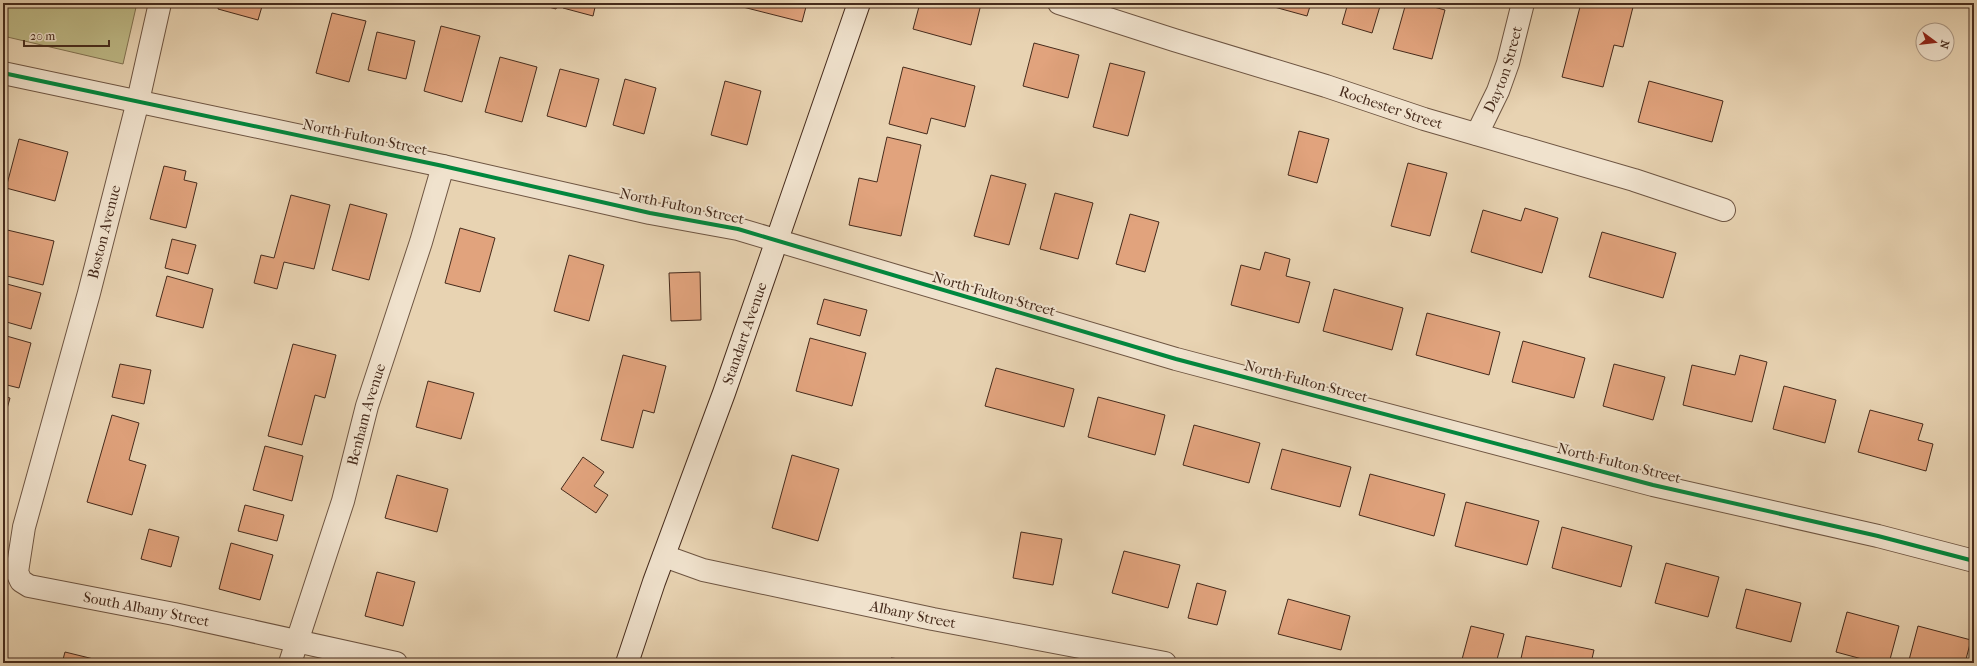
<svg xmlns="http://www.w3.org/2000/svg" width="1977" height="666" font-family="'IM FELL French Canon',serif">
<rect width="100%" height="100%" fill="#e8d3b2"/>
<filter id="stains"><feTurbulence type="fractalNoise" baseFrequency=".005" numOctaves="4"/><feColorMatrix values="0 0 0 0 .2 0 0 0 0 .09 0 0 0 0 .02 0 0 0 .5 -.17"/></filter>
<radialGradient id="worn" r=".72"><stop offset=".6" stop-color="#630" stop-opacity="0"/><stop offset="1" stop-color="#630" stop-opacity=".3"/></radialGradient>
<path fill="#beba87" stroke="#827252" d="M3,3h134l-14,61 -120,-28z"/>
<path fill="#e1a37d" stroke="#462b1c" d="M219,3h44l-5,17 -40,-11z
M534,3h24l-2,6z
M564,3h32l-3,13 -30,-8z
M735,3h72l-5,19 -67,-17z
M920,3l61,1 -10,41 -58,-16z
M1267,3h44l-4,13 -40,-11z
M1348,3h33l-9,30 -30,-9z
M1406,3h13l26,7 -13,49 -39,-10z
M1581,3h53l-11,44 -9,-2 -11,42 -41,-10z
M332,13l34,8 -17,61 -33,-9z
M441,26l39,10 -18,66 -38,-11z
M377,32l38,9 -9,38 -38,-9z
M1034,43l45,12 -11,43 -45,-12z
M500,57l37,10 -15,55 -37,-10z
M1110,63l35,9 -17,64 -35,-9z
M903,67l72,19 -10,41 -34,-9 -4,16 -38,-10z
M560,69l39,10 -13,48 -39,-11z
M625,79l31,9 -12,46 -31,-9z
M725,81l36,10 -14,54 -36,-10z
M1649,81l74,20 -11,41 -74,-20z
M1299,131l30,8 -12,44 -29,-8z
M887,137l34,8 -20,91 -52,-11 10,-47 18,4z
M19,139l49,13 -13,49 -49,-13z
M1408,163l39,10 -17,63 -39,-10z
M164,166l22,5 -2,9 13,3 -11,45 -36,-9z
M991,175l35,9 -17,61 -35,-9z
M1055,193l38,10 -15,56 -38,-10z
M291,195l39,10 -16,64 -30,-7 -7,27 -23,-6 7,-28 13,3z
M350,204l37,10 -18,66 -37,-10z
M1525,208l33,10 -16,55 -71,-21 12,-42 38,11z
M1130,214l29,8 -14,50 -29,-8z
M460,228l35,10 -15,54 -35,-9z
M3,229l51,12 -11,44 -40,-10z
M1602,232l74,21 -13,45 -74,-21z
M172,239l24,6 -8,29 -23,-6z
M1265,252l25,7 -4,17 24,6 -11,41 -68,-18 10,-40 19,5z
M569,255l35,10 -15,56 -35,-10z
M700,272l1,48 -30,1 -2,-48z
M167,276l46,13 -10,39 -47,-12z
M3,283l38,10 -10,36 -28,-8z
M1334,289l69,19 -11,42 -69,-19z
M824,299l43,11 -7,26 -43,-12z
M1427,313l73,19 -11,43 -73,-20z
M3,335l28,8 -12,45 -16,-4z
M810,338l56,15 -14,53 -56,-15z
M1523,341l62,17 -11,40 -62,-16z
M293,344l43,11 -11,43 -10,-3 -13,50 -34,-9z
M623,355l43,11 -12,47 -11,-3 -10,38 -32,-8z
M1740,355l27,7 -15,60 -69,-17 9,-40 43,10z
M120,364l31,6 -7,34 -32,-7z
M1614,364l51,13 -12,43 -50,-14z
M996,368l78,21 -10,38 -79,-21z
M428,381l46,12 -13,46 -45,-12z
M1784,386l52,14 -11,43 -52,-14z
M3,396l7,2 -7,25z
M1098,397l67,18 -10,40 -67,-18z
M1870,410l53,14 -5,16 15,4 -7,27 -68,-19z
M112,415l27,8 -10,37 17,5 -14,50 -45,-13z
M1194,425l66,18 -11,40 -66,-18z
M265,446l38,10 -11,45 -39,-11z
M1282,449l69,18 -11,40 -69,-18z
M792,455l47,14 -21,72 -46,-13z
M583,457l21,15 -10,14 14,9 -12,18 -35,-24z
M1370,474l75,20 -11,42 -75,-21z
M397,475l51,14 -11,43 -52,-14z
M1466,502l73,19 -12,44 -72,-19z
M245,505l39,10 -7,26 -39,-10z
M1562,527l70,19 -11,41 -69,-19z
M149,529l30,8 -8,30 -30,-8z
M1021,532l41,7 -9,46 -40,-7z
M231,543l42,12 -13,45 -41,-11z
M1124,551l56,14 -12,43 -56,-15z
M1666,563l53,14 -11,40 -53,-14z
M377,572l38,10 -12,44 -38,-10z
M1197,583l29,8 -9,34 -29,-7z
M1746,589l55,14 -10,39 -55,-14z
M1288,599l62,17 -9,34 -63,-16z
M1847,612l52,14 -10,37h-12l-41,-11z
M1471,626l33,8 -8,29h-35z
M1918,626l53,14 -6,23h-44l-12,-3z
M1526,636l68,14 -3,13h-71z
M65,652l45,11h-48z
M891,658l45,5h-46z"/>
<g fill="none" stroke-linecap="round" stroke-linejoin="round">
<defs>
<g id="street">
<path id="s1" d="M160,3l-22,98 -49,192 -65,234 -7,45 4,9 8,5 145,28 222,49"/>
<path id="s2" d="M1059,3l115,37 152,46 98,33 210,61 90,30"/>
<path d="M3,73l440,93 207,47 88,16 438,130 477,126 225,51 96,25"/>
<path id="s3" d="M1477,134l21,-43 10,-28 15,-60"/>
<path id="s4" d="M664,556l39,14 230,49 232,44"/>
<path id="s5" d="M290,663l53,-162 24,-95 54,-164 22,-76"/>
</g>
<g id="secondary">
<path id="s6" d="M627,663l27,-81 70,-189 135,-390"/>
</g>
</defs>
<use href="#street" stroke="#6e5542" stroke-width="24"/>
<use href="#secondary" stroke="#462b1c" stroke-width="24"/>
<use href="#street" stroke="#f0e2cd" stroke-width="22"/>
<use href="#secondary" stroke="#f0e2cd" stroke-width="22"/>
<defs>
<path id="cycleway" d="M3,73l440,93 207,47 88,16 438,130 477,126 225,51 96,25"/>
</defs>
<use href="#cycleway" stroke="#f0e2cd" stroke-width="6"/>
<use href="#cycleway" stroke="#00873e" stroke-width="4"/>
</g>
<g text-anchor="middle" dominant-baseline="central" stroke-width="4" stroke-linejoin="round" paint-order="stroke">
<g font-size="15" fill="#462b1c" stroke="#f0e2cd">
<text stroke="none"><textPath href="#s3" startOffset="70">Dayton Street</textPath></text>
<text stroke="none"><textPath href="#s2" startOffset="348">Rochester Street</textPath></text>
<text transform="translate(365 137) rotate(12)">North Fulton Street</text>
<text transform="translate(682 206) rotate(12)">North Fulton Street</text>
<text transform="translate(104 232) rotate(-76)">Boston Avenue</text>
<text transform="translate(994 294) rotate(16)">North Fulton Street</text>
<text stroke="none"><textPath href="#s6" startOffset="350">Standart Avenue</textPath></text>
<text transform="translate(1306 381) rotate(15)">North Fulton Street</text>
<text stroke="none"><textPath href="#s5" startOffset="260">Benham Avenue</textPath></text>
<text transform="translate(1619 463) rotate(14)">North Fulton Street</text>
<text stroke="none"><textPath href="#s1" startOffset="726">South Albany Street</textPath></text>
<text stroke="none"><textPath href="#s4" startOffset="256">Albany Street</textPath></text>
</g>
</g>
<rect width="1977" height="666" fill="none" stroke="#e8d3b2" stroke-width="16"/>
<rect x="4" y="4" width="1969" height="658" fill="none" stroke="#462b1c" stroke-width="2"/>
<rect x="8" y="8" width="1961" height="650" fill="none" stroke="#462b1c"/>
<g transform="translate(1935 42) rotate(105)"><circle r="19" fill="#f0e2cd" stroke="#ac9986"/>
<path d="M0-3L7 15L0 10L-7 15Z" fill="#8f2418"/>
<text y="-6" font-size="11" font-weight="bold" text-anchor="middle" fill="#462b1c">N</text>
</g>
<path d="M24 40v6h85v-6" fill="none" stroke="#462b1c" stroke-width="2"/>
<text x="30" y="40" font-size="12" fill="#462b1c" stroke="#f0e2cd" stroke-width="3" paint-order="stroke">20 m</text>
<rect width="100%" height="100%" filter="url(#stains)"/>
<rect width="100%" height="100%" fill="url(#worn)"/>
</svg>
